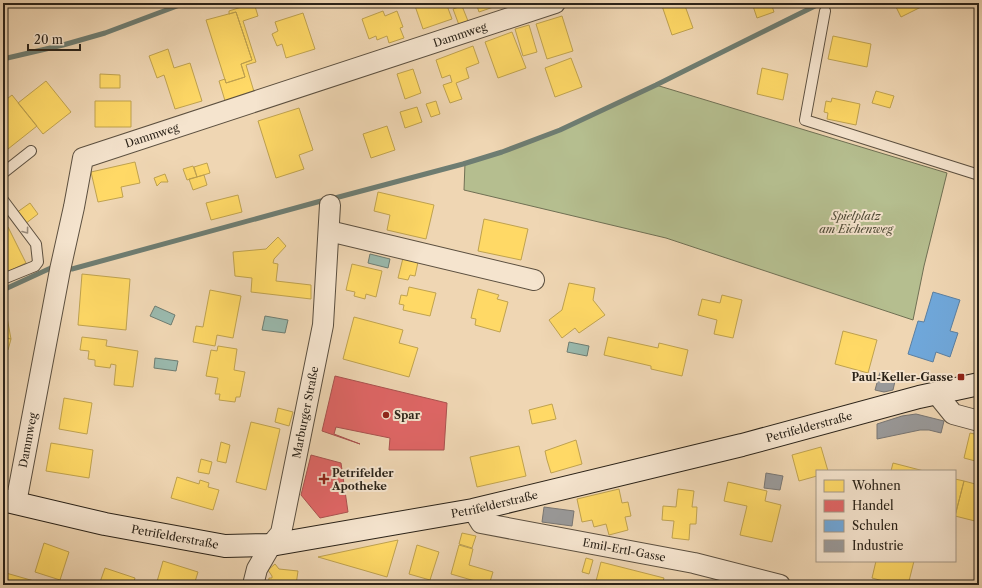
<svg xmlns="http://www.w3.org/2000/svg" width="982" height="588" font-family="'Libre Caslon Text',serif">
<rect width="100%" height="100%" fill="#efd6b3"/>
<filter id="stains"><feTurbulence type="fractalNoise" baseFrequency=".005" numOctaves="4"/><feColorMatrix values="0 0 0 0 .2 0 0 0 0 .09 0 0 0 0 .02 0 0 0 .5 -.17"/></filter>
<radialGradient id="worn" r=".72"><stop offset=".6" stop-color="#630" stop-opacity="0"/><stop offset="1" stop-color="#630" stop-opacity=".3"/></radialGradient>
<path fill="#b5be8f" stroke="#707054" d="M656,85l291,88 -23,93 -11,54 -247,-82 -202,-48 1,-27 37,-11 58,-22z"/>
<path fill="#9ab9ad" stroke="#6e7d72" d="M370,254l20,5 -2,9 -20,-5z
M155,306l20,9 -4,10 -21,-9z
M265,316l23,4 -3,13 -23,-3z
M569,342l20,4 -2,10 -20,-4z
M155,358l23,3 -2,10 -22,-3z"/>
<path fill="#ffd966" stroke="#bfa24f" d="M254,3l4,13 -15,5 13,41 -10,3 9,30 -29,9 -7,-23 6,-2 1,4 19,-6 -4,-13 11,-4 -16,-48 -7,2v-3z
M414,3h32l6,16 -29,10z
M476,3h29l-26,9z
M661,3h23l9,25 -21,7z
M752,3h19l3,9 -17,6z
M894,3h30l1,2 -24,12z
M462,6l6,15 -9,4 -6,-16z
M383,11l2,5 12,-5 6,16 -3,1 4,10 -15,5 -2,-7 -10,4 -1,-4 -7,3 -7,-20z
M236,12l16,48 -11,4 4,13 -19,6 -20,-63z
M303,13l12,36 -29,9 -4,-14 -5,2 -5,-12 6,-3 -3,-9z
M562,16l11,35 -26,8 -11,-35z
M529,25l8,27 -14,4 -8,-27z
M512,32l14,36 -28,10 -13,-36z
M833,36l38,8 -4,23 -39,-8z
M473,46l6,17 -13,5 3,10 -13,5 6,16 -12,4 -7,-18 9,-3 -2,-7 -8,3 -6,-18z
M168,49l6,19 16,-5 12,38 -27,8 -11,-34 -7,3 -8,-22z
M571,58l11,29 -27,10 -10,-29z
M762,68l26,6 -5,26 -26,-6z
M413,69l8,24 -16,6 -8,-25z
M100,74l20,1v13h-20z
M46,81l25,31 -28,22 -25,-31z
M876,91l18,5 -4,12 -18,-5z
M12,95l25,31 -29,23 -5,-7v-40z
M832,98l28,6 -4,21 -29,-6 1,-6 -4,-1 2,-11 5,1z
M95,101h36v26h-36z
M436,101l4,13 -9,3 -5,-13z
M417,107l5,15 -17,6 -5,-16z
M299,108l14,42 -14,5 5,14 -28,9 -18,-57z
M387,126l8,24 -24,8 -8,-24z
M135,162l5,21 -19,4 2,10 -25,5 -7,-30z
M207,163l3,10 -13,4 -3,-10z
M193,166l4,11 -10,3 -4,-11z
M165,174l3,8h-7l-4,4 -3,-8z
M204,175l3,10 -14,5 -4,-11z
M378,192l56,13 -8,34 -39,-9 3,-15 -16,-4z
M238,195l4,17 -31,8 -5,-17z
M30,203l8,11 -13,10 -9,-11z
M484,219l44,10 -7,31 -43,-9z
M8,227l18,36 -23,11v-45z
M278,237l8,9 -12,13 -1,4 5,1 -2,17 35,4v14l-60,-7 1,-14 -17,-2 -2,-24 33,-3z
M403,258l15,4 -3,14 -5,-1 -2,5 -10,-2z
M352,264l30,7 -6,26 -10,-3 -1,5 -11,-3 1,-4 -9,-2z
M82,274l48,5 -4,51 -48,-5z
M569,283l26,5 -2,12 12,15 -26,18 -4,-5 -13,10 -13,-18 13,-10z
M409,287l27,6 -6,23 -27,-6 1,-5 -5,-1 2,-9 6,1z
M478,289l21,6 -2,4 11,3 -8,30 -25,-7 1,-6 -5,-1z
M210,290l31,6 -8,42 -16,-3 -2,11 -22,-4 3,-16 7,1z
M722,295l20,5 -9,38 -19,-4 3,-14 -19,-5 4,-16 18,4z
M4,301l7,38 -8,-2v-35z
M354,317l49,13 -4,13 19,5 -9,29 -66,-18z
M843,331l34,9 -9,33 -33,-9z
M3,337l8,2 -3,11h-4l-1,3z
M82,337l25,3 -1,6 32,5 -5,36 -19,-2 2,-20 -5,-1 -1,4 -15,-2v-6l-7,-1 1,-8 -9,-1z
M608,337l50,11 1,-5 29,7 -6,26 -31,-7v-3l-47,-11z
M218,346l19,3 -3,21 11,2 -5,25h-4l-1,5 -16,-2 1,-6h-5l3,-16 -12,-2 5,-26 6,1z
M64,398l28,5 -5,31 -28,-5z
M552,404l4,15 -24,5 -3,-14z
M278,408l15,4 -4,14 -14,-4z
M251,422l29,7 -14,61 -30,-8z
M970,433l9,2v27l-15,-4z
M576,440l6,24 -31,9 -4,-13 -2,-9z
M221,442l9,3 -4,18 -9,-2z
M51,443l42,7 -4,28 -43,-7z
M519,446l7,30 -49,11 -7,-30z
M821,447l7,24h-11v5l-18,5 -7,-26z
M201,459l11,3 -3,12 -11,-2z
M893,463l31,8h-33z
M177,477l22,7 1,-4 9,3 -1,4 11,3 -6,20 -42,-12z
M955,479l9,2 -9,35z
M964,481l15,4v37l-24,-6z
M728,482l39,9 -2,10 16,4 -9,37 -32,-7 7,-29 -23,-5z
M619,489l3,14 6,-1 3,14 -6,1 3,13 -19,5 -3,-11 -12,3 -2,-7 -10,2 -5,-23z
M678,489l16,2 -2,16h5l-1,17h-6l-1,16 -17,-2 2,-17 -12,-1 1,-14 13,1z
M462,533l14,3 -4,12 -13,-4z
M398,540l-11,37 -69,-20z
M44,543l25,9 -9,28 -25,-8z
M417,545l22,7 -9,28 -21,-6z
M459,545l14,4 -4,16 24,7 -4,13h-15l1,-4 -24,-7z
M586,558l7,2 -4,14 -7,-2z
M163,561l35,11 -4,13h-38z
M876,561h38l-6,24h-10l-26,-7z
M601,562l63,16 -2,7h-67z
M275,564l4,5 19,2 -2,14h-28l1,-7h3v-2l-4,-6z
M105,568l30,10 -2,7h-34z
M6,573l35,10 -1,2h-37z"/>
<path fill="#e06666" stroke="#aa524f" d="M335,376l112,27 -3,47h-55l1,-12 -54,-11 -2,7 26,10 -38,-13z
M311,455l30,8 7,49 -28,6 -19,-23z"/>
<path fill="#6fa8dc" stroke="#5b80a2" d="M933,292l27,8 -10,31 8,2 -8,24 -14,-5 -3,10 -25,-8 10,-33 6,1z"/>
<path fill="#999" stroke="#787673" d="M880,372l16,5 -3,13 -9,2 -9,-2z
M916,414l28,7 -3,12 -12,-3h-9l-43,9v-15l25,-8z
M766,473l17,3 -3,14 -16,-2z
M544,507l30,4 -2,15 -30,-4z"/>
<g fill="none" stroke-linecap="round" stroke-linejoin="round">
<path stroke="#6e7d72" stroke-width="5" d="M3,59l60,-14 42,-12 80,-30
M335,198l128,-34 39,-12 58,-22 96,-45 165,-82
M72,269l249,-68
M3,290l50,-23"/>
<defs>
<path id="service" d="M825,11l-20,109 174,55
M3,173l28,-22
M3,200l33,44 2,18 -3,4 -32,13"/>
<g id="minor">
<path d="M329,231l205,49"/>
<path d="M936,393l17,21 26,7"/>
<path id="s1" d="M16,503l44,-233 14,-63 9,-49c157,-52 315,-102 472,-155"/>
<path id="s2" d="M473,510l8,13 213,40 86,22"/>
<path id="s3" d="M253,585l4,-16 14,-24 10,-12 42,-208 7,-120"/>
</g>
<g id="secondary">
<path id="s4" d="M3,500l102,24 120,22 46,-1 202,-35 269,-65 177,-48 60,-13"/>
</g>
</defs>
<use href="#service" stroke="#5c5040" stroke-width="12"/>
<use href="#minor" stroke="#5c5040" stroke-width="22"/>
<use href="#secondary" stroke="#2b2319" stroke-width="24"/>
<use href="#service" stroke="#f5e4ce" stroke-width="10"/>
<use href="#minor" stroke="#f5e4ce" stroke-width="20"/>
<use href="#secondary" stroke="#f5e4ce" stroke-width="22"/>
</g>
<defs><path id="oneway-chevron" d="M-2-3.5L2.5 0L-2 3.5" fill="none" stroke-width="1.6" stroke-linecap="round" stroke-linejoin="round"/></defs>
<use stroke="#9a8d7d" href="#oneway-chevron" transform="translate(26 231) rotate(53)"/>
<g fill="#8f2418" stroke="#f5e4ce" stroke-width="1.5">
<rect x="957" y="373" width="8" height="8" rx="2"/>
<circle cx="386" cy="415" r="4"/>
<path d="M322 473h4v4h4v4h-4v4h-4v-4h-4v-4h4z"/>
</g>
<g text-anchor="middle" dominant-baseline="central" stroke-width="4" stroke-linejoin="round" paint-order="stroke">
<g font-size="11" fill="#2b2319" stroke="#f5e4ce">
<text stroke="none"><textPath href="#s1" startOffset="748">Dammweg</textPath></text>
<text stroke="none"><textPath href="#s1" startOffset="424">Dammweg</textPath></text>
<text stroke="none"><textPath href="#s3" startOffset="183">Marburger Straße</textPath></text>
<text stroke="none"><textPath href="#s4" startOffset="824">Petrifelderstraße</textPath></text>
<text stroke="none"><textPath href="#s1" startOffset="64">Dammweg</textPath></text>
<text stroke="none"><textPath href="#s4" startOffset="500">Petrifelderstraße</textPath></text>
<text stroke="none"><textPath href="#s4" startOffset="176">Petrifelderstraße</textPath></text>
<text stroke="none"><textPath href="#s2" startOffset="161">Emil-Ertl-Gasse</textPath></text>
</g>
<g font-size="11" font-style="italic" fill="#4e4a36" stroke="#f5e4ce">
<text x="856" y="216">Spielplatz<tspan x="856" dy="13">am Eichenweg</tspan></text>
</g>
<g font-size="11" font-weight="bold" fill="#2b2319" stroke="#f5e4ce" text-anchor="start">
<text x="953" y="377" text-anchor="end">Paul-Keller-Gasse</text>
<text x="394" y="415">Spar</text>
<text x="332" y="473">Petrifelder<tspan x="332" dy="13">Apotheke</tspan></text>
</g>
</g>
<rect width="982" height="588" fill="none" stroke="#efd6b3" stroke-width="16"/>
<rect x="4" y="4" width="974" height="580" fill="none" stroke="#2b2319" stroke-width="2"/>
<rect x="8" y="8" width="966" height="572" fill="none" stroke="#2b2319"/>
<rect x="816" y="470" width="140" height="92" fill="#f5e4ce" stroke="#a49786"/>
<rect x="824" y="480" width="20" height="12" fill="#ffd966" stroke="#a49786"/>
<text x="852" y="490" font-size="12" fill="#2b2319">Wohnen</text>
<rect x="824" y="500" width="20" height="12" fill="#e06666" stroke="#a49786"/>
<text x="852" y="510" font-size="12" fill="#2b2319">Handel</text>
<rect x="824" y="520" width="20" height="12" fill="#6fa8dc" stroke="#a49786"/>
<text x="852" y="530" font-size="12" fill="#2b2319">Schulen</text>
<rect x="824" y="540" width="20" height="12" fill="#999999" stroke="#a49786"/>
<text x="852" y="550" font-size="12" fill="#2b2319">Industrie</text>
<path d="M28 44v6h52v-6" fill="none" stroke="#2b2319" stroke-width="2"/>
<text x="34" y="44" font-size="12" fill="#2b2319" stroke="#f5e4ce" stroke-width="3" paint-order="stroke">20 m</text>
<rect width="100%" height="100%" filter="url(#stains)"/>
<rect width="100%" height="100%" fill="url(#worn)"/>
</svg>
